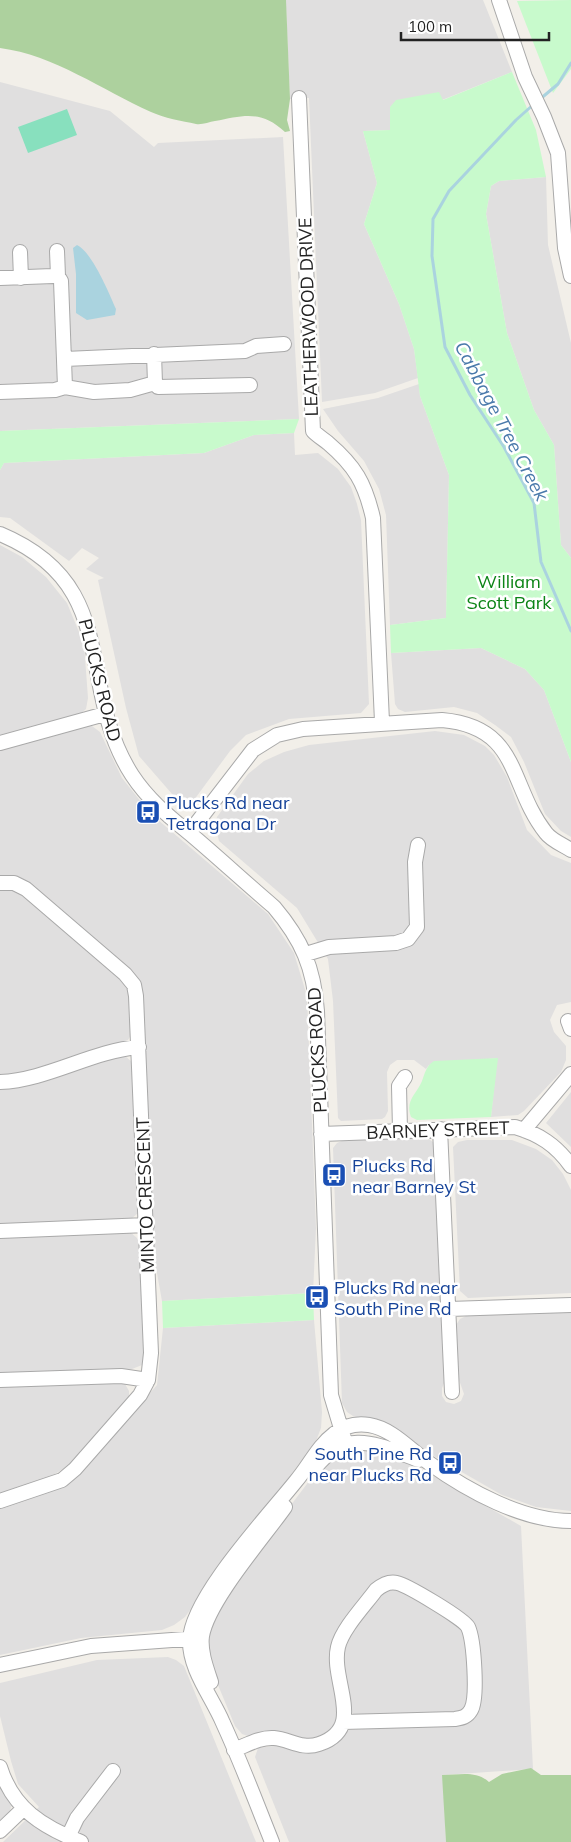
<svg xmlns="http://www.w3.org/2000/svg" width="571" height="1842" font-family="Mulish,sans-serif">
<rect width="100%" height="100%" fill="#f2efe9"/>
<path fill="#e0dfdf" d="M269,0h214l29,72 -70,28 -52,7v23l-27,1 14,52 -13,41 35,80 15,45 4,29 -43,15 -53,9 -13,-304 -19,1 -4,-91z
M0,82l110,29 44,36 4,-4 125,-6 16,282 -299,12z
M546,177l2,68 23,98v215l-10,-13 -7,-100 -20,-35 -27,-77 -21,-119 5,-28 8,-5z
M419,384l1,12 29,79 -3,143 -56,7 -4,-110 -7,-26 -15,-28 -26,-30 -15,-22 55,-11z
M294,433l1,22 23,-2 20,16 13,18 6,17 4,16 8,184 -8,9 -72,6 -43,16 -16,16 -36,49 -4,3 -11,-1 -40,-46 -13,-48 -28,-128 6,-2 -18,-9 13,-11 -17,-10 -13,13 -59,-43 -10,-1v-47l4,-7 200,-10 50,-18z
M0,545l22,12 24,20 21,26 17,41 4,54 -2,11 -6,5 -80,23z
M481,648l44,21 19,21 27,72v75l-10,-6 -16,-17 -21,-52 -13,-25 -16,-12 -18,-12 -23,-6 -49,5 -7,-3 -3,-5 -4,-51z
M85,726h7l8,6 22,46 28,35 118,101 26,39 13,43 9,232 -3,65 -151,8 -9,-50 -11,-259 -121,-113 -9,-3 -12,1v-128z
M435,731l29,4 21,11 9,9 13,22 20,53 24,25 20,8v139l-14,3 -7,15 4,12 12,14v14l-5,12 -37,39 -6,4 -27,2 6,-59 -68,7 -3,4 -12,-9h-17l-7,5 -3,7 1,39 -3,6 -3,2 -41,2 -3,-3 -5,-117 -5,-42 -31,-51 -78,-67 -4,-16 2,-8 31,-43 16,-13 20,-9 25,-7z
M0,889h12l7,4 110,93 2,49 -3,5 -103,34 -25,2z
M120,1056h5l7,6 6,151 -7,6 -131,6v-137l28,-3z
M571,1092v55l-25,-24z
M425,1136l9,7 11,238 -3,7v8l4,6 8,2 7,-3 3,-7 -6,-17 -2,-52 4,-6 8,-4 103,-4v200l-35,-4 -34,-12 -126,-72 -23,-7 -6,-4 -5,-9 -9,-255 4,-5 7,-3z
M467,1140h45l24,9 16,11 11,14 8,16v103l-103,5 -8,-7 -7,-144 5,-5z
M130,1232l7,6 3,6 5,111 -3,10 -10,4 -132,5v-137z
M314,1320l8,92 -1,16 -5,13 -131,176 -11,8 -12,5 -81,8 -81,17v-148l65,-22 69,-74 23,-26 6,-57z
M120,1382l5,2 4,7v9l-58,64 -21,13 -50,17v-108z
M369,1446l24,7 128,73 12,243 -90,6 3,67h-157l-34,-85 3,-9 23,-3 18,6 12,1 14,-5 24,-17 115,-8 6,-3 7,-10 -2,-72 -4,-14 -7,-8 -67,-37 -15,1 -7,5 -42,58 -2,14 8,59 -2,9 -11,12 -22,5 -31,-8 -25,3 -6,-2 -7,-8 -22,-53 -6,-23 2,-25 26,-46 87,-115 23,-14z
M395,1588l59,32 8,8 5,15 2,60 -7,9 -104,5 -7,-5 -9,-59 9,-22 29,-38z
M168,1657l8,3 8,6 72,176h-253l36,-35 -21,-23 -7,-23 -11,-45v-33l97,-23z
M0,1784l11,22 -1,7 -10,10z"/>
<path fill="#add19e" d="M0,0h286l4,99 -3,21 3,11 -5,1c-23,-22 -41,-17 -70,-11 -6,1 -13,4 -19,3 -14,-3 -32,-6 -45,-12 -49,-22 -97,-57 -151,-64z
M531,1768l10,7h30v67h-125l-4,-67c17,0 34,-5 47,7l13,-8z"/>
<path fill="#c8facc" d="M571,0v69l-18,24 -36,-92z
M512,72l24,58 10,47 -47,4 -8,5 -5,28 21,119 27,77 20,35 7,100 10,13v204l-27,-72 -19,-21 -44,-21 -90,5 -1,-28 56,-7 3,-143 -29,-79 -6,-47 -15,-45 -35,-80 13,-41 -14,-52 27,-1v-23l6,-7 43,-8 4,8z
M299,419l-5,14 -40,2 -50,18 -200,10 -4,7v-39z
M498,1058l-7,59 -74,3 -6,-3c-6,-17 5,-22 11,-36 3,-8 4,-15 12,-20z
M313,1293l1,27 -151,8 -1,-27z"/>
<path fill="#88e0be" d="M67,109l10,26 -49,18 -10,-26z"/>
<path fill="#aad3df" d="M77,245c15,7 32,48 39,64l-1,6 -28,5 -11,-7v-39l-3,-26z"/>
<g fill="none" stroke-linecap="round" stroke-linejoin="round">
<path stroke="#aad3df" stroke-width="3" d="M539,100l19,-16 13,-21
M534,104l-18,16 -67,71 -16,28 -1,37 13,91 25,48 34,52 30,56 7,59 30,69"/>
<defs>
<path id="minor" d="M499,0l26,77 19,40 14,36 7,95 6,28
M299,98l14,333c5,5 10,8 15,12 27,23 37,40 45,75l9,204
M57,251l1,25
M20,252l1,26
M0,278l53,-2h5l3,5 4,106
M154,354l1,29 3,4 92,-2
M65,359l180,-8 11,-5 28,-2
M0,392l55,-2 10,-3 29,5 36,-2 25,-7
M0,534c124,52 74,151 132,241 17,26 39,43 62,62 27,23 53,47 80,70 28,33 40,61 43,104l14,384 15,50
M0,743l105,-29
M189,833l64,-83 24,-15 26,-6 139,-9c79,7 66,65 104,113 5,7 17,12 25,17
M0,883h14l12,6 99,85 9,11 2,11 15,357 -3,27 -8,15 -65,74 -13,11 -62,21
M306,954l23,-7 67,-4 12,-4 9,-12 -2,-65 3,-17
M568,1021l3,8
M0,1082c48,-2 91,-31 139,-35
M440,1129l12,263
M400,1130l-1,-44 6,-9
M524,1130l47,-56
M321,1134l194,-7c24,7 41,18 56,39
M0,1231l147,-6
M449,1309l122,-4
M0,1380l121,-4 27,4
M315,1468c33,-42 64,-22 104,-8
M0,1665l91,-19 108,-8
M211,1682c-5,-15 -11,-31 -9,-46 6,-35 61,-98 83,-129
M234,1750c13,-5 26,-13 40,-12 15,1 28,12 45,6 48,-16 11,-63 19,-97 4,-18 27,-42 38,-57 6,-5 13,-9 21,-7 10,2 67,36 71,44 6,13 10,71 3,83 -4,7 -9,8 -16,9l-112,3
M0,1767c13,42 43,60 81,75
M0,1831l23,-22
M68,1837l9,-19 36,-47
M272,1842c-16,-40 -31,-80 -49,-119 -11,-26 -34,-54 -33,-83 1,-42 79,-125 106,-159 13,-15 22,-35 38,-47 10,-8 22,-11 35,-9 24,4 41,25 60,38 39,28 94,58 142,58"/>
</defs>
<use href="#minor" stroke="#a9a9a9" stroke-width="16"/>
<use href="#minor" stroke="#fff" stroke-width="14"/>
</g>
<defs>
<symbol id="bus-square" viewBox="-11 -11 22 22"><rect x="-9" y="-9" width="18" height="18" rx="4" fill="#1a4fb4" stroke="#fff"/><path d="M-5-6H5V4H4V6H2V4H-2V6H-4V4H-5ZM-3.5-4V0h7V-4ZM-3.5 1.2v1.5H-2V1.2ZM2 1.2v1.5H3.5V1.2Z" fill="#fff"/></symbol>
</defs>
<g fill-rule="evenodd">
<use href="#bus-square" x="134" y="798" width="28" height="28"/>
<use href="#bus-square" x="320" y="1161" width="28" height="28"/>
<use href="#bus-square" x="303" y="1283" width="28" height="28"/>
<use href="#bus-square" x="436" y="1449" width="28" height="28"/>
</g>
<g text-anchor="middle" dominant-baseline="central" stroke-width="5" stroke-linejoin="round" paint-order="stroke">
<g font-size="18" fill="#222" stroke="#fff">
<text transform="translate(308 317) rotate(-92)">LEATHERWOOD DRIVE</text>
<text transform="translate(100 680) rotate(76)">PLUCKS ROAD</text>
<text transform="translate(317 1050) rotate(-93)">PLUCKS ROAD</text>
<text transform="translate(438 1130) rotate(-2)">BARNEY STREET</text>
<text transform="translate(145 1195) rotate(-92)">MINTO CRESCENT</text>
</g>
<g font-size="18" fill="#0c8416" stroke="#fff">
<text x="509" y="581">William<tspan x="509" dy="21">Scott Park</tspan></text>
</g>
<g font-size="18" fill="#164399" stroke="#fff" text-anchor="start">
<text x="166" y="802">Plucks Rd near<tspan x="166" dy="21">Tetragona Dr</tspan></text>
<text x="352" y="1165">Plucks Rd<tspan x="352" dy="21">near Barney St</tspan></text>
<text x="334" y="1287">Plucks Rd near<tspan x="334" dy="21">South Pine Rd</tspan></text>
<text x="432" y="1453" text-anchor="end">South Pine Rd<tspan x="432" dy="21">near Plucks Rd</tspan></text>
</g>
<g font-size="19" font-style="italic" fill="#4a7aab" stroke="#fff">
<text transform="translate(502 421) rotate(62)">Cabbage Tree Creek</text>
</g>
</g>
<path d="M401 32v8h148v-8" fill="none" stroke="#222222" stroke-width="2.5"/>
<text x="408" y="32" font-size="15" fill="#222222" stroke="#ffffff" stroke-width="4" paint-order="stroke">100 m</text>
</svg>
